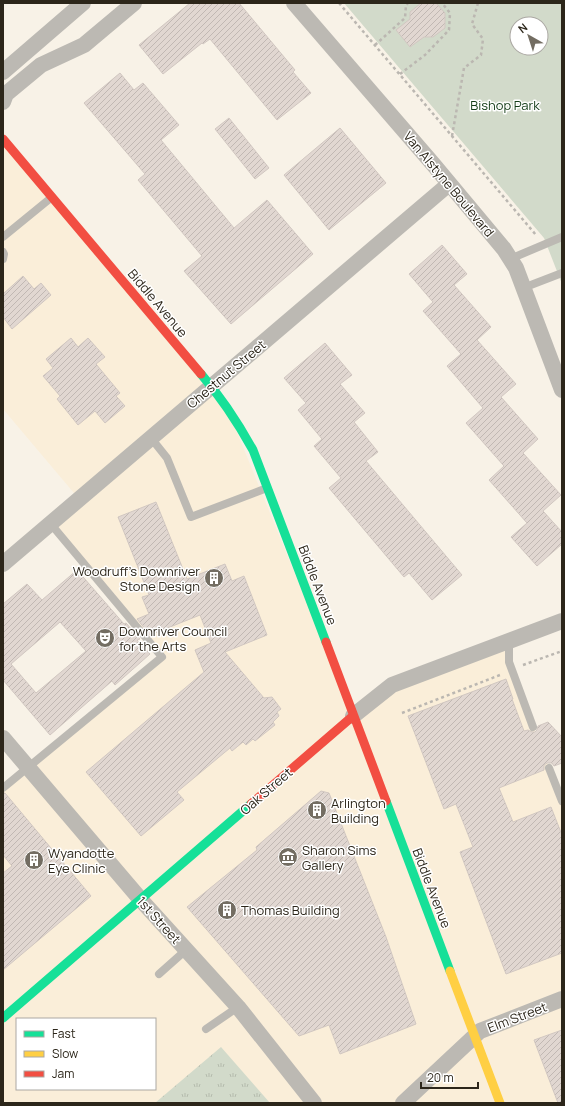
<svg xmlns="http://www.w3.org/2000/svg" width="565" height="1106" font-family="Manrope,sans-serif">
<defs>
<pattern id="grass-tufts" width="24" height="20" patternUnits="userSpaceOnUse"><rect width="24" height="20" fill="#d2daca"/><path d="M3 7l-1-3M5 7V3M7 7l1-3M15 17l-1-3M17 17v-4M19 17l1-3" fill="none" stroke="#b4bbad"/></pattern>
<pattern id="building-hatch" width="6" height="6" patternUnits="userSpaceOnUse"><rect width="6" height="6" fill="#e1d7d1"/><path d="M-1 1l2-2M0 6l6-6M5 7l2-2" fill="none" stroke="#c1b8b3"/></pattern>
</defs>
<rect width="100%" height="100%" fill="#f8f2e7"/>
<path fill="#faeed9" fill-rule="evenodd" d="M3,139l222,264 128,313 39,-31 117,-45v22l53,139v302h-559v-315l159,-131 -112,-134 29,-24 -76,-90zM17,1019h138v70h-138z"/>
<path fill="url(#grass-tufts)" d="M221,1047l49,56h-115z"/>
<path fill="#d2daca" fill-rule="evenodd" d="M344,3h218v281l-18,-46zM517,24h24v24h-24z"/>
<path fill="url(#building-hatch)" stroke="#d1c7c1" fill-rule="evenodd" d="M190,3h49l56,67 -2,2 18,21 -34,27 -67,-81 -7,5 -1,-1 -39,31 -24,-29z
M421,3h15l9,10v15l-12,9h-9l-14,10 -14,-17 14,-11v-7z
M120,73l14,17 9,-7 36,42 -18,15 73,88 33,-28 46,54 -82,70 -47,-53 18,-15 -64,-76 7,-6 -61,-71z
M229,118l40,50 -14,11 -40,-50z
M340,128l46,55 -57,47 -45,-55z
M442,245l25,29 -13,11 37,42 -14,13 39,44 -15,13 37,42 -15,14 38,42 -18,16 19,21v12l-25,22 -26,-29 16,-14 -38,-43 15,-14 -38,-43 17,-15 -36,-42 14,-12 -38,-43 10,-9 -24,-28z
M23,276l11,13 7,-6 10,12 -39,34 -9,-12v-23z
M71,338l7,9 10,-9 17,19 -9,7 24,29 -4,3 9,10 -20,17 -10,-12 -17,14 -21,-26 3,-3 -17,-20 10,-8 -7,-9z
M325,343l27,32 -12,9 25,29 -11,9 24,30 -12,9 96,114 -30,25 -23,-27 -5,4 -75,-89 12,-10 -27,-32 8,-7 -24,-29 8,-7 -22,-25z
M156,502l31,77 38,-15 7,17 12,-5 23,59 -42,17 39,46 8,-1 9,12 -4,3 2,4 -6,6 2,3 -20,16 -2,-2 -7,6 -3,-3 -11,9 -2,-3 -53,44 7,8 -43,36 -55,-64 118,-100 -9,-22 16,-7 -11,-28 -50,20 -13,-16 12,-5 -7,-17 7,-2 -31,-78z
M77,570l47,54 2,-1 14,16 -3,1 13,14 -35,31 -3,-4 -62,54 -47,-55v-76l24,-20 15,16zM60,622l26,29 -50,42 -25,-29z
M506,679l7,20h-1l12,32 4,-1 4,2h3l2,-2 1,-4 10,-4 14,15v26l-8,3 -2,-3h-5l-3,2v5l-45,18 14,34 38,-15 11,28v118l-56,21 -46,-122 13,-5 -17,-43 -12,5 -36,-93z
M321,791l8,2 57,144 30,87 -76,30 -11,-29 -30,11 -112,-129 70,-57 -1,-3z
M3,793h2l86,103 -88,74v-97l9,-7 -9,-11z
M562,1030v73h-4l-24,-63z"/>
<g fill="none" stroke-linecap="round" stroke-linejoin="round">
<path stroke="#bbb7b1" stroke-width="2.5" stroke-dasharray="3 3" stroke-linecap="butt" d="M339,3l197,232
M375,45l30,-27 1,-13 2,-2
M400,74l25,-19 24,-25 1,-17 -8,-10
M452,136l12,-68 17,-13 2,-16 -11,-15 6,-21
M523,665l39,-14
M402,713l98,-38"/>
<path stroke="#bcb9b3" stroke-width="8" d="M3,237l49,-40
M3,252l1,2 -1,5
M510,259l52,-22
M523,288l39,-15
M151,438l16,20 24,59 76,-29
M509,640v22l24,65
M549,768l13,33
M3,788l159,-131 -112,-134
M159,974l27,-24
M206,1029l32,-22"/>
<path stroke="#bcb9b3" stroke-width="16" d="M294,3l139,161 71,85 12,19 46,122
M3,72l80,-69
M3,102l3,-8 35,-29 43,-20 50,-42
M3,564l446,-380
M353,716l39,-31 170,-64
M3,738l138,162 97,107 76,96
M403,1103l77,-72 82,-32"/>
<path stroke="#16e098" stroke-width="9" d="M201,374c20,23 37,49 52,76l73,192
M386,801l64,170
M3,1018l248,-214"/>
<path stroke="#ffcf43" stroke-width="9" d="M450,971l50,132"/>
<path stroke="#f24e42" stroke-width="9" d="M3,139l198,235
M326,642l60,159
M251,804l102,-88"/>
</g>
<defs>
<symbol id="building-disc" viewBox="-11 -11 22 22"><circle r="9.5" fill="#736d62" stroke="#fff"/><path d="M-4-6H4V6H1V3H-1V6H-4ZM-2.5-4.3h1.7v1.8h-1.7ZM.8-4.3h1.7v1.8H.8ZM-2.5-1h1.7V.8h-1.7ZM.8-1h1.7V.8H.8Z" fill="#fff"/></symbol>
<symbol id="theatre-disc" viewBox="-11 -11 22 22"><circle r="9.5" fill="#736d62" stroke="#fff"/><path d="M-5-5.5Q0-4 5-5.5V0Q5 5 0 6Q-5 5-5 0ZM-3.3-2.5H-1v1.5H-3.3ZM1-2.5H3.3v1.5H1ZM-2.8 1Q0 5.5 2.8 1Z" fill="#fff"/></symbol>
<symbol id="museum-disc" viewBox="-11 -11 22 22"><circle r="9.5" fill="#736d62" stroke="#fff"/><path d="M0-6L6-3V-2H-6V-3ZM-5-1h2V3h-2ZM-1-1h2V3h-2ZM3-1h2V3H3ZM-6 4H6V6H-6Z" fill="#fff"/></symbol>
</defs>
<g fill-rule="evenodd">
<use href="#building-disc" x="203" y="567" width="22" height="22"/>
<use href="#theatre-disc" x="94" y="627" width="22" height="22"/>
<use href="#building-disc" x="306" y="799" width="22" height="22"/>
<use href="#museum-disc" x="277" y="846" width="22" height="22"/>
<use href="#building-disc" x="23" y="849" width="22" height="22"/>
<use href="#building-disc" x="216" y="899" width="22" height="22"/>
</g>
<g text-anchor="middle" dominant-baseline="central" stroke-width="3" stroke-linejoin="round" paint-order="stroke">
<g font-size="13" fill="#133c17" stroke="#fff">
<text x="505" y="105">Bishop Park</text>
</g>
<g font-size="13" fill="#2c261a" stroke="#fff">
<text transform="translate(449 184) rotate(50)">Van Alstyne Boulevard</text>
<text transform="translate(158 303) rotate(50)">Biddle Avenue</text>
<text transform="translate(226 374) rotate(-40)">Chestnut Street</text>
<text transform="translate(318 585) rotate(69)">Biddle Avenue</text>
<text transform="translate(266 791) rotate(-41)">Oak Street</text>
<text transform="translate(432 888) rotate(69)">Biddle Avenue</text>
<text transform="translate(159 920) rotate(48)">1st Street</text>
<text transform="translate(517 1017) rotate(-21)">Elm Street</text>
</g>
<g font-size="13" fill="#2c261a" stroke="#fff" text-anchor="start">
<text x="200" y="571" text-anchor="end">Woodruff's Downriver<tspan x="200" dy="15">Stone Design</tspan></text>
<text x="119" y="631">Downriver Council<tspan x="119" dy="15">for the Arts</tspan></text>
<text x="331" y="803">Arlington<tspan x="331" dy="15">Building</tspan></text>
<text x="302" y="850">Sharon Sims<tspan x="302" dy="15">Gallery</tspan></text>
<text x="48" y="853">Wyandotte<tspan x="48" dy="15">Eye Clinic</tspan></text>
<text x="241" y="910">Thomas Building</text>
</g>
</g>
<rect width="565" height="1106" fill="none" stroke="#2c261a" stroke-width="8"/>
<rect x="16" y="1018" width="140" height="72" fill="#ffffff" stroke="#aba8a3"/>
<rect x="24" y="1031" width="20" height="6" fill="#16e098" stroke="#aba8a3"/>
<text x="52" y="1038" font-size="12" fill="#2c261a">Fast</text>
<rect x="24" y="1051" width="20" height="6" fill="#ffcf43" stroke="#aba8a3"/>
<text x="52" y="1058" font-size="12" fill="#2c261a">Slow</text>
<rect x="24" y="1071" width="20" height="6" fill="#f24e42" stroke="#aba8a3"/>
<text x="52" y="1078" font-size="12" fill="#2c261a">Jam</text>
<g transform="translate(529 36) rotate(321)"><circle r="19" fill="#ffffff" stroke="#aba8a3"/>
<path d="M0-3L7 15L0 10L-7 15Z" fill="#736d62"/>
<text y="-6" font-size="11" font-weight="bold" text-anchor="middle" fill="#2c261a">N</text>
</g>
<path d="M421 1082v6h57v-6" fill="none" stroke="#2c261a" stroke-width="2"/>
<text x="427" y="1082" font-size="12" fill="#2c261a" stroke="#ffffff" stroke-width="3" paint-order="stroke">20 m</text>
</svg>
